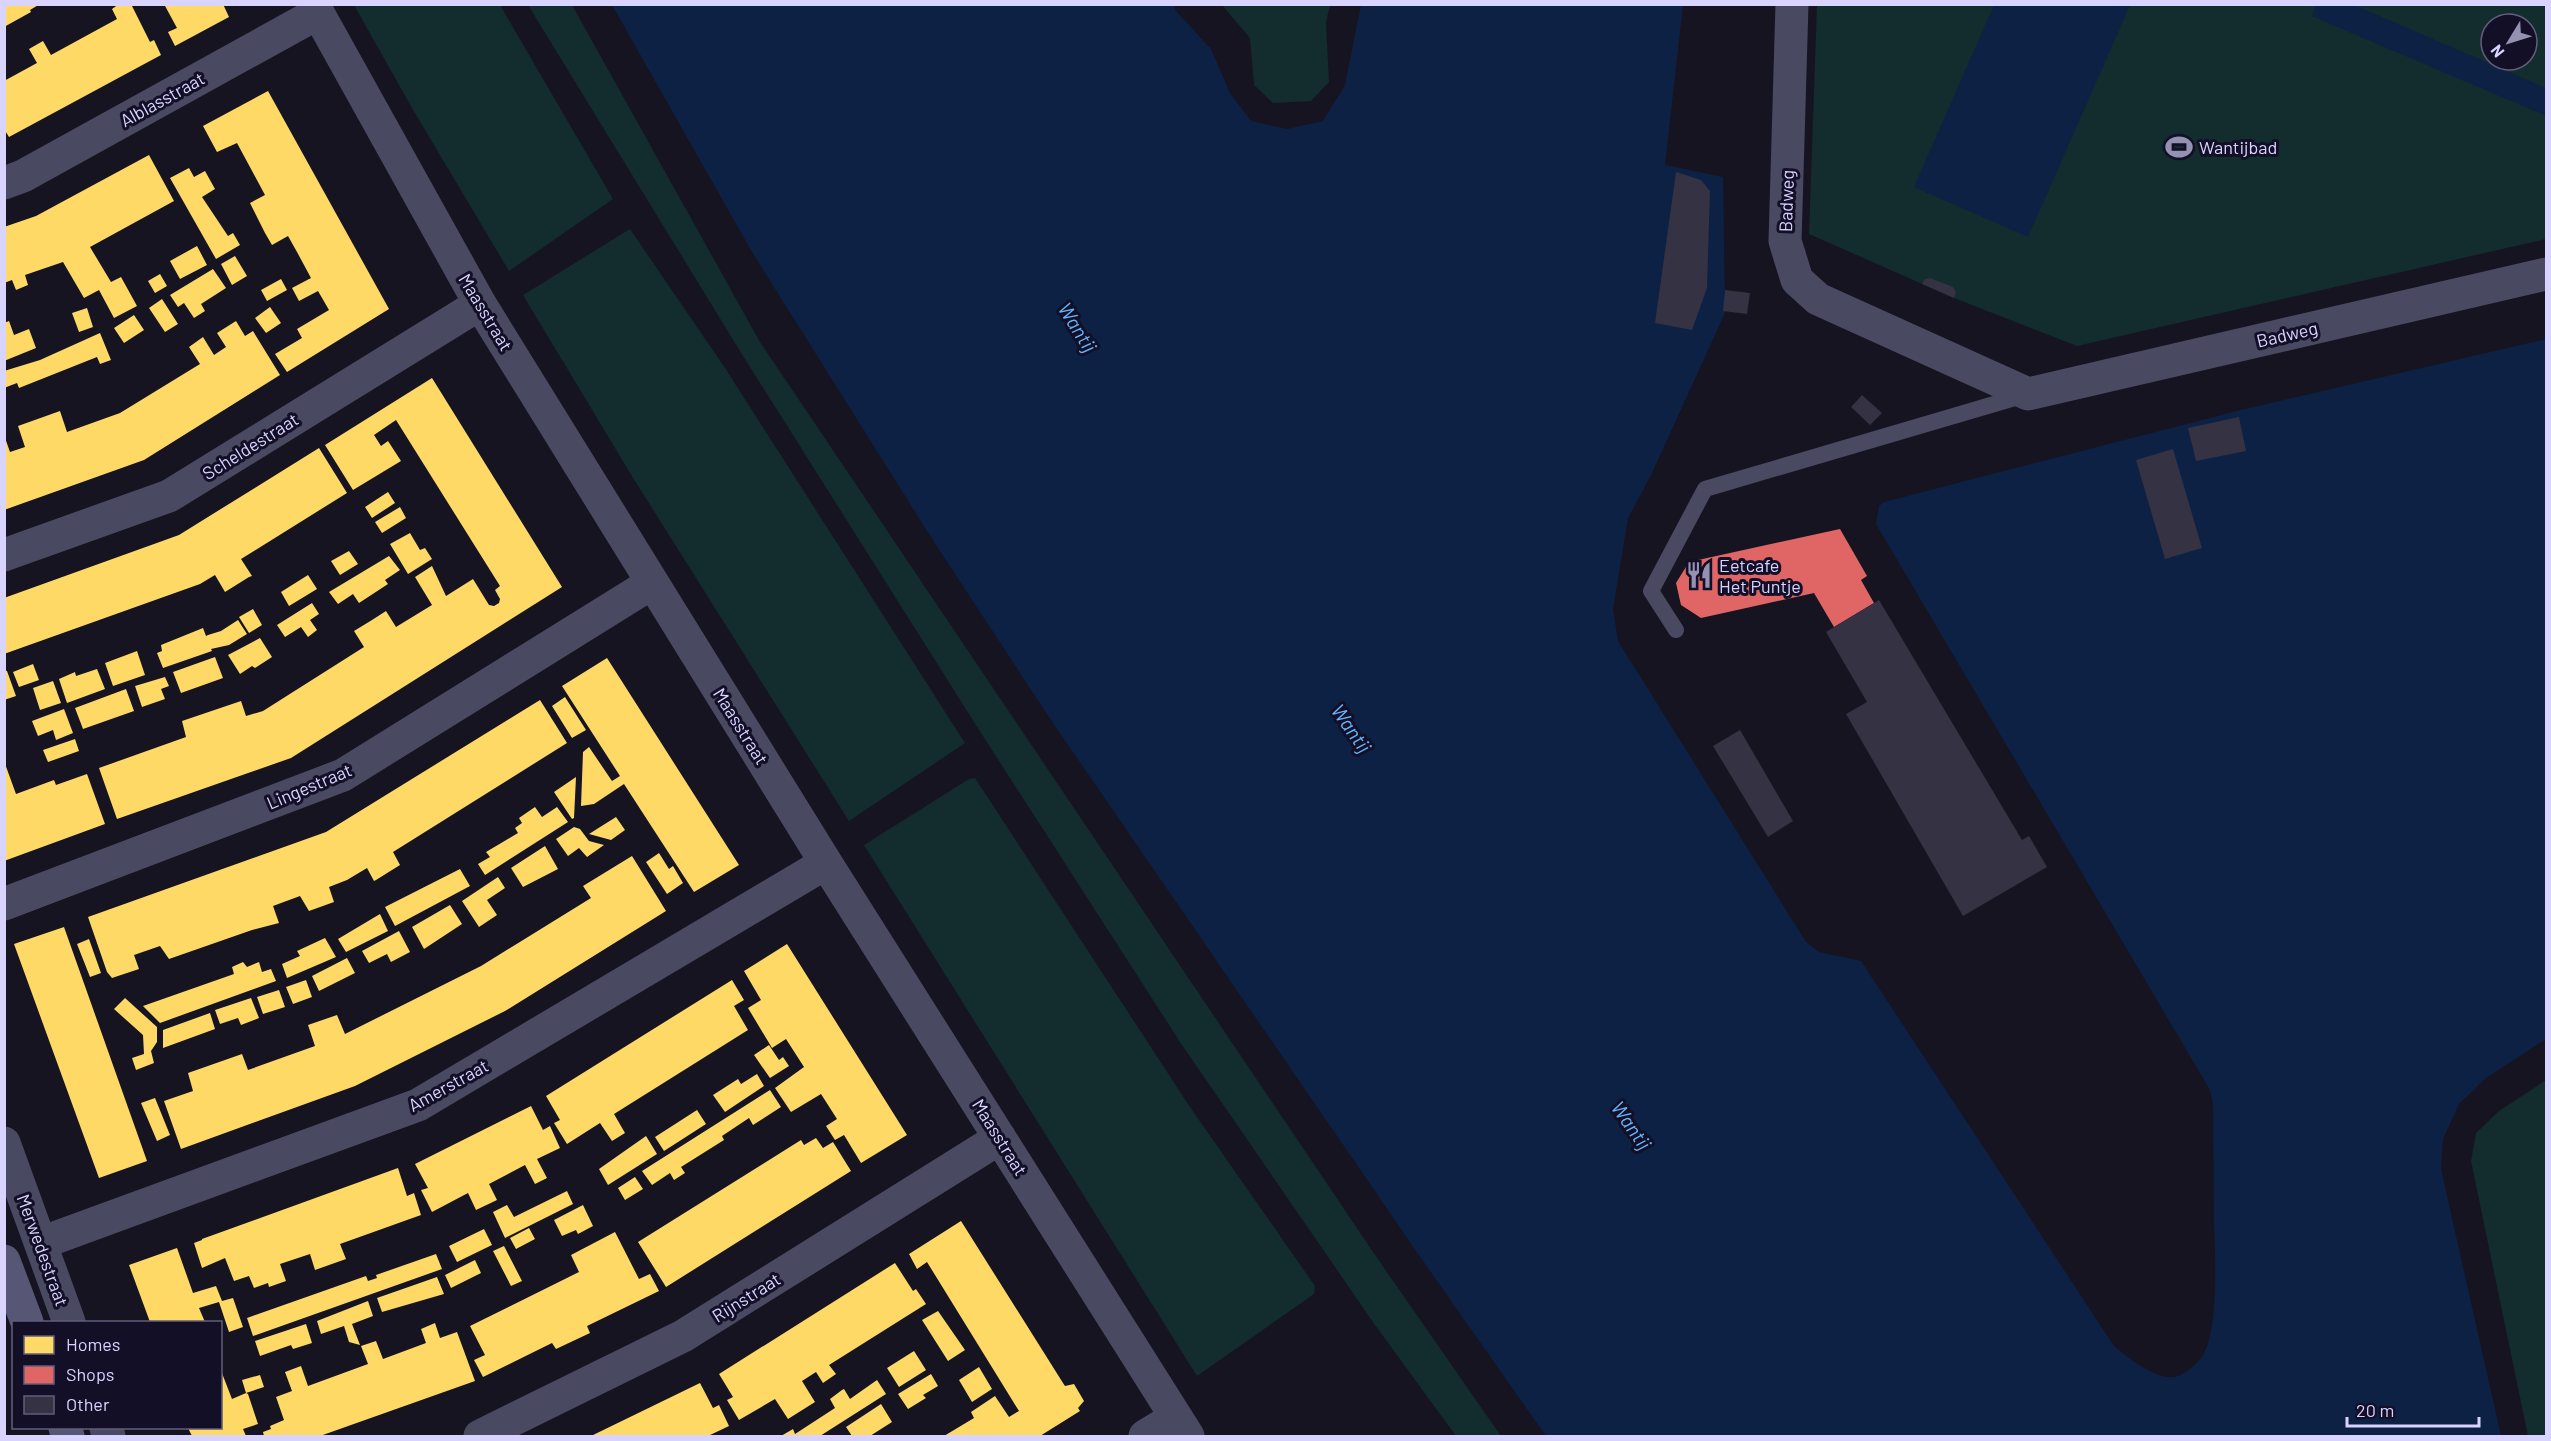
<svg xmlns="http://www.w3.org/2000/svg" width="2551" height="1441" font-family="Barlow,sans-serif">
<rect width="100%" height="100%" fill="#161421"/>
<path fill="#132c2d" fill-rule="evenodd" d="M354,5h146l113,194 -104,72 -97,-163z
M528,5h44l188,337 615,913 126,181h-45l-81,-111 -193,-280 -201,-312 -238,-377z
M1222,5h108l-4,17 3,60 -18,19 -38,2 -19,-18 -4,-47z
M1817,5h729v234l-469,107 -123,-48 -145,-64zM2491,24h36v36h-36z
M630,229l95,139 240,375 -116,78 -219,-348 -107,-178z
M975,778l215,329 125,179 -1,8 -117,82 -333,-531 105,-66z
M2546,1080v356h-18l-57,-275 5,-28 23,-22z"/>
<path fill="#0d2144" d="M612,5h562l2,6 35,38 19,44 21,28 36,8 36,-8 22,-36 16,-80h322l-18,160 58,12 2,136 -74,162 -23,43 -15,91 5,32 188,301 13,10 42,9 253,385c13,11 42,34 60,31 10,-1 24,-14 29,-22 16,-26 12,-100 11,-132 0,-39 -1,-79 -1,-119l-3,-14 -334,-566 3,-18 5,-4 357,-92 305,-71v700l-60,39 -27,26 -16,35 -2,30 60,267h-955l-123,-175 -370,-538 -119,-181 -182,-290z
M1994,5h136l-102,232 -114,-50z
M2316,5h38l192,83v28l-234,-100z"/>
<path fill="#ffd966" d="M4,4h36l-10,6 1,2 -27,15z
M119,4h12l19,38 4,-2 7,15 -152,82 -5,-8v-48l33,-18 -8,-14 14,-8 8,14 66,-36 -5,-10z
M164,4h59l6,13 -54,29 -7,-14 9,-4z
M268,91l121,218 -102,63 -12,-18 27,-16 -5,-9 32,-19 -11,-19 -19,10 -7,-13 19,-10 -14,-26 -9,-16 -16,9 -7,-12 -15,-30 15,-8 -28,-52 -20,9 -14,-26z
M149,155l25,46 -84,46 21,35 10,-5 16,29 -23,12 -15,-28 -15,8 -21,-36 -38,13 3,10 -12,5 -4,-10 -8,3v-56l32,-11z
M189,168l5,9 11,-6 10,18 -13,8 26,39 5,-3 7,12 -24,14 -46,-81z
M197,246l10,19 -27,14 -10,-18z
M235,256l12,20 -15,9 -11,-21z
M213,269l13,19 -25,16 4,7 -11,7 -10,-15 -6,4 -8,-12z
M160,274l7,12 -12,7 -7,-12z
M281,279l6,11 -20,11 -6,-11z
M162,299l16,25 -13,8 -16,-24z
M270,307l11,16 -15,10 -11,-15z
M87,308l6,19 -14,5 -7,-19z
M134,315l10,15 -20,13 -10,-15z
M9,321l5,14 15,-6 7,19 -32,13v-38z
M236,321l9,15 8,-5 27,44 -136,85 -140,50v-75l6,17 15,-5 -7,-21 42,-15 7,21 53,-19 80,-49 -11,-17 14,-10 11,18 12,-8 -9,-14z
M100,333l11,27 -11,4 -3,-7 -78,31 -2,-5 -13,5v-17l36,-11z
M432,378l130,209 -271,171 -174,61 -18,-51 87,-31 -4,-16 59,-20 5,15 17,-5 101,-64 -10,-16 18,-11 14,-9 10,16 36,-22 -17,-28 17,-11 14,30 27,-17 16,26 5,1 5,-3 1,-4 -5,-9 5,-4 -104,-166 -22,15 7,11 7,-5 13,20 -48,29 -28,-45z
M319,448l28,45 -106,66 11,17 -3,1 -24,15 -10,-17 -15,9 -196,70v-56l175,-63z
M388,492l7,11 -23,15 -7,-11z
M400,507l6,11 -24,15 -7,-11z
M410,533l10,17 5,-2 7,11 -24,15 -18,-30z
M349,551l9,13 -18,11 -9,-14z
M389,556l11,14 -15,10 3,4 -29,19 -6,-9 -15,10 -9,-12z
M308,575l9,14 -28,17 -8,-14z
M312,603l7,11 -9,6 7,10 -9,7 -7,-10 -16,10 -8,-12z
M253,609l9,16 -13,8 -10,-16z
M238,620l9,14 -18,11 -18,4 1,2 -49,17 -6,-15 5,-2 -1,-6 42,-17 3,8 2,-1 13,-4z
M260,638l12,19 -17,11 -3,-2 -12,8 -12,-19z
M137,651l8,24 -32,11 -8,-23z
M215,657l8,21 -42,15 -8,-21z
M607,658l132,207 -45,27 -70,-108 -30,20 -13,2 2,-54 6,-5 23,34 8,-5 -58,-90z
M33,664l6,16 -20,7 -6,-15z
M97,669l8,20 -38,14 -8,-24 16,-7 1,4z
M4,670l3,1 9,25 -12,4z
M165,677l4,9 -8,3 4,10 -23,8 -7,-21z
M53,681l8,22 -21,7 -7,-22z
M126,689l8,22 -51,18 -8,-21z
M565,697l21,33 -14,8 -20,-32z
M540,700l27,43 -174,109 7,13 -24,15 -2,1 -7,-13 -20,12 -18,7 5,15 -25,9 -9,-15 -27,10 6,17 -27,7 -83,29 -9,-13 -26,9 5,14 -27,9 -5,-6 -19,-55 238,-85z
M64,709l9,24 -17,7 -3,-10 -15,6 -6,-15z
M75,739l4,12 -31,11 -5,-12z
M4,761l12,33 38,-14 2,5 31,-11 18,50 -101,37z
M576,777l-2,41 -2,1 -18,-27z
M535,807l7,10 15,-10 11,15 -83,53 -7,-11 12,-7 -4,-5 32,-19 -3,-5 7,-5 -3,-5z
M616,817l9,13 -14,10 -22,-6z
M574,827l6,2 9,12 15,4 -17,12 -8,-9 -11,8 -12,-17z
M545,846l13,23 -35,18 -12,-19z
M659,853l10,16 4,-3 10,17 -16,11 -21,-32z
M632,856l34,55 -161,100 -150,75 -174,63 -17,-48 29,-10 -5,-18 54,-19 6,16 67,-24 -7,-21 29,-10 8,19 136,-68 34,-21 76,-47 -8,-12z
M460,869l10,17 -75,40 -10,-19z
M498,877l7,11 -18,12 10,15 -18,12 -17,-26z
M450,905l12,19 -38,25 -12,-22z
M380,914l8,17 -42,21 -8,-13z
M64,927l83,234 -48,17 -85,-234z
M399,931l11,21 -19,10 -4,-8 -18,9 -7,-12z
M325,938l11,19 -49,21 -5,-14 18,-8 -3,-5z
M89,939l12,34 -11,4 -13,-33z
M787,944l120,191 -46,28 -17,-28 -9,5 -9,-14 11,-7 -16,-25 -30,18 -16,-24 29,-21 -18,-28 -14,9 -24,-40 13,-8 -17,-29z
M347,958l8,15 -36,18 -7,-15z
M243,962l4,5 12,-5 3,10 9,-3 5,12 -116,42 -17,-17 91,-32 -2,-7z
M306,980l6,17 -19,7 -7,-17z
M732,980l12,20 -10,6 14,24 -134,84 11,19 -13,8 -12,-18 -33,21 -13,-21 6,-3 -14,-24z
M279,990l6,17 -22,7 -6,-17z
M125,998l32,29v15l-6,9 3,12 -18,7 -4,-12 12,-4 -1,-19 -29,-26z
M251,998l8,20 -18,7 -3,-7 -18,6 -5,-14z
M210,1013l5,16 -52,19v-18z
M769,1045l10,15 4,-3 6,9 -19,12 -16,-23z
M757,1074l7,12 -39,26 -12,-17 25,-16 3,5z
M770,1090l11,17 -28,18 -4,-7 -27,18 2,4 -43,27 4,6 -11,7 -4,-7 -18,12 -10,-14z
M155,1098l15,37 -13,6 -16,-38z
M531,1106l12,24 7,-4 10,22 -23,11 10,19 -12,6 -10,-19 -36,19 8,16 -21,10 -8,-17 -36,19 -11,-22 7,-2 -13,-24z
M697,1110l9,14 -42,27 -9,-14z
M646,1136l11,18 -49,31 -9,-16z
M816,1138l7,10 10,-6 18,29 -185,116 -28,-45 163,-102 3,5z
M398,1168l9,28 7,-3 7,22 -81,29 6,15 -31,11 -5,-16 -30,10 6,17 -17,6 -1,-4 -14,5 -5,-12 -15,5 -9,-23 -23,10 -8,-25 8,-3v-1z
M635,1177l8,12 -18,11 -7,-12z
M567,1191l6,13 -68,34 -12,-26 14,-7 7,12z
M583,1205l10,21 -15,8 -2,-4 -14,6 -8,-16z
M961,1221l102,162 2,3 9,-2 10,17 -6,7 2,3 -40,25h-96l30,-18 -3,-6 24,-16 14,21 10,-6 -92,-149 -10,7 -8,-15z
M529,1228l6,11 -19,10 -6,-11z
M484,1229l8,16 -35,17 -8,-16z
M615,1232l24,47 11,-5 9,17 -72,35 3,7 -34,16 -4,-6 -69,34 -9,-17 11,-5 -15,-29 109,-54 -8,-17z
M504,1246l18,35 -11,5 -18,-35z
M177,1248l16,45 23,-7 6,15 11,-3 10,29 -14,5 -10,-30 -20,6 6,14h-55l-21,-57z
M436,1254l6,15 -189,67 -6,-18 119,-42 2,5 9,-3 -1,-3z
M475,1260l6,13 -30,15 -6,-13z
M895,1263l18,28 3,-2 10,15 -97,61 7,9 -13,9 -7,-11 -14,9 13,21 -27,17 -13,-20 -36,21 -12,-20 6,-3 -14,-23z
M437,1277l7,17 -62,18 -5,-14z
M368,1301l5,15 -21,8 8,21 -11,-3 -5,-16 -23,8 -4,-13z
M938,1311l27,39 -17,11 -26,-41z
M435,1323l5,15 17,-6 18,49 -155,55h-56l-1,-4 8,-3 -1,-3 14,-6 -8,-23 16,-6 -7,-19 16,-6 7,20 60,-22 -7,-18 15,-5 7,18 43,-16 -5,-14z
M306,1324l6,19 -19,6 -2,-4 -31,11 -5,-15z
M914,1351l12,19 -27,17 -12,-19z
M979,1367l13,22 -20,13 -13,-22z
M220,1368l12,31 14,-6 2,1 10,30 -15,5 3,7h-54l-4,-8h32z
M931,1374l7,12 -15,9 3,3 -18,11 -10,-15z
M260,1375l4,12 -18,6 -4,-13z
M877,1380l9,14 -66,42h-39l12,-7 2,5 40,-26 -5,-9 12,-9 2,-1 6,10z
M700,1383l13,25 6,-3 10,21 -21,10h-117z
M881,1404l11,18 -22,14h-18l-6,-9z"/>
<path fill="#e06666" d="M1840,529l27,47 -6,4 13,23 -40,24 -20,-34 -113,25 -20,-13 -5,-22 13,-21z"/>
<path fill="#343243" d="M1676,172l25,8 9,11 -3,97 -15,42 -37,-7z
M1930,278l23,9 3,5 -2,6 -32,-14 3,-5z
M1725,290l25,3 -3,21 -24,-3z
M1862,395l20,18 -12,12 -19,-18z
M2239,417l7,34 -50,10 -8,-33z
M2173,449l29,99 -37,11 -29,-99z
M1879,600l143,240 7,-4 18,31 -84,49 -117,-202 21,-12 -41,-70z
M1740,730l53,91 -25,16 -55,-91z"/>
<g fill="none" stroke-linecap="round" stroke-linejoin="round">
<path stroke="#4a4962" stroke-width="16" d="M1676,630l-25,-39 54,-102 320,-94"/>
<path stroke="#4a4962" stroke-width="33" d="M313,4l167,300 346,559 362,573
M1792,4l-7,237 12,39 21,19 210,95 518,-120
M4,183l19,-7 295,-163
M4,555l165,-59 311,-192
M4,904l339,-129 309,-192
M4,1143l65,179
M41,1243l377,-138 408,-242
M106,1428l3,8
M480,1436l203,-100 317,-198
M1145,1436l31,-19"/>
<path stroke="#575674" stroke-width="33" d="M4,1261l23,61
M65,1428l3,8"/>
</g>
<defs>
<symbol id="stadium-bare" viewBox="-9 -9 18 18"><path d="M0-5a6.5 5 0 1 0 0 10a6.5 5 0 1 0 0-10ZM-3.5-1.8h7v3.6h-7Z" fill="#9591b1" stroke="#130f26" stroke-width="2.5" paint-order="stroke"/></symbol>
<symbol id="restaurant-bare" viewBox="-9 -9 18 18"><path d="M-5-6h1v4h1v-4h1v4h1v-4h1v5L-1.5 .5V6h-2V.5L-5-1ZM5-6V6H3V1.5H1.5Q1.5-4 5-6Z" fill="#9591b1" stroke="#130f26" stroke-width="2.5" paint-order="stroke"/></symbol>
</defs>
<g fill-rule="evenodd">
<use href="#stadium-bare" x="2160" y="128" width="38" height="38"/>
<use href="#restaurant-bare" x="1680" y="556" width="38" height="38"/>
</g>
<g text-anchor="middle" dominant-baseline="central" stroke-width="6" stroke-linejoin="round" paint-order="stroke">
<g font-size="18" fill="#d9d4ff" stroke="#130f26">
<text transform="translate(162 99) rotate(-29)">Alblasstraat</text>
<text transform="translate(1786 201) rotate(-88)">Badweg</text>
<text transform="translate(486 312) rotate(59)">Maasstraat</text>
<text transform="translate(2287 334) rotate(-13)">Badweg</text>
<text transform="translate(250 446) rotate(-32)">Scheldestraat</text>
<text transform="translate(741 726) rotate(58)">Maasstraat</text>
<text transform="translate(309 786) rotate(-23)">Lingestraat</text>
<text transform="translate(448 1085) rotate(-29)">Amerstraat</text>
<text transform="translate(1000 1137) rotate(58)">Maasstraat</text>
<text transform="translate(43 1250) rotate(70)">Merwedestraat</text>
<text transform="translate(746 1297) rotate(-32)">Rijnstraat</text>
</g>
<g font-size="18" fill="#d9d4ff" stroke="#130f26" text-anchor="start">
<text x="2199" y="147">Wantijbad</text>
<text x="1719" y="565">Eetcafe<tspan x="1719" dy="21">Het Puntje</tspan></text>
</g>
<g font-size="20" font-style="italic" fill="#62b6ff" stroke="#130f26">
<text transform="translate(1078 327) rotate(58)">Wantij</text>
<text transform="translate(1352 728) rotate(55)">Wantij</text>
<text transform="translate(1632 1125) rotate(55)">Wantij</text>
</g>
</g>
<rect width="2551" height="1441" fill="none" stroke="#d9d4ff" stroke-width="12"/>
<rect x="12" y="1321" width="210" height="108" fill="#130f26" stroke="#625e7d" stroke-width="1.5"/>
<rect x="24" y="1336" width="30" height="18" fill="#ffd966" stroke="#625e7d" stroke-width="1.5"/>
<text x="66" y="1351" font-size="18" fill="#d9d4ff">Homes</text>
<rect x="24" y="1366" width="30" height="18" fill="#e06666" stroke="#625e7d" stroke-width="1.5"/>
<text x="66" y="1381" font-size="18" fill="#d9d4ff">Shops</text>
<rect x="24" y="1396" width="30" height="18" fill="#343243" stroke="#625e7d" stroke-width="1.5"/>
<text x="66" y="1411" font-size="18" fill="#d9d4ff">Other</text>
<g transform="translate(2509 42) rotate(232)"><circle r="28" fill="#130f26" stroke="#625e7d" stroke-width="1.5"/>
<path d="M0-4.5L10 22L0 15L-10 22Z" fill="#9591b1"/>
<text y="-9" font-size="16" font-weight="bold" text-anchor="middle" fill="#d9d4ff">N</text>
</g>
<path d="M2347 1417v9h132v-9" fill="none" stroke="#d9d4ff" stroke-width="3"/>
<text x="2356" y="1417" font-size="18" fill="#d9d4ff" stroke="#130f26" stroke-width="4.5" paint-order="stroke">20 m</text>
</svg>
